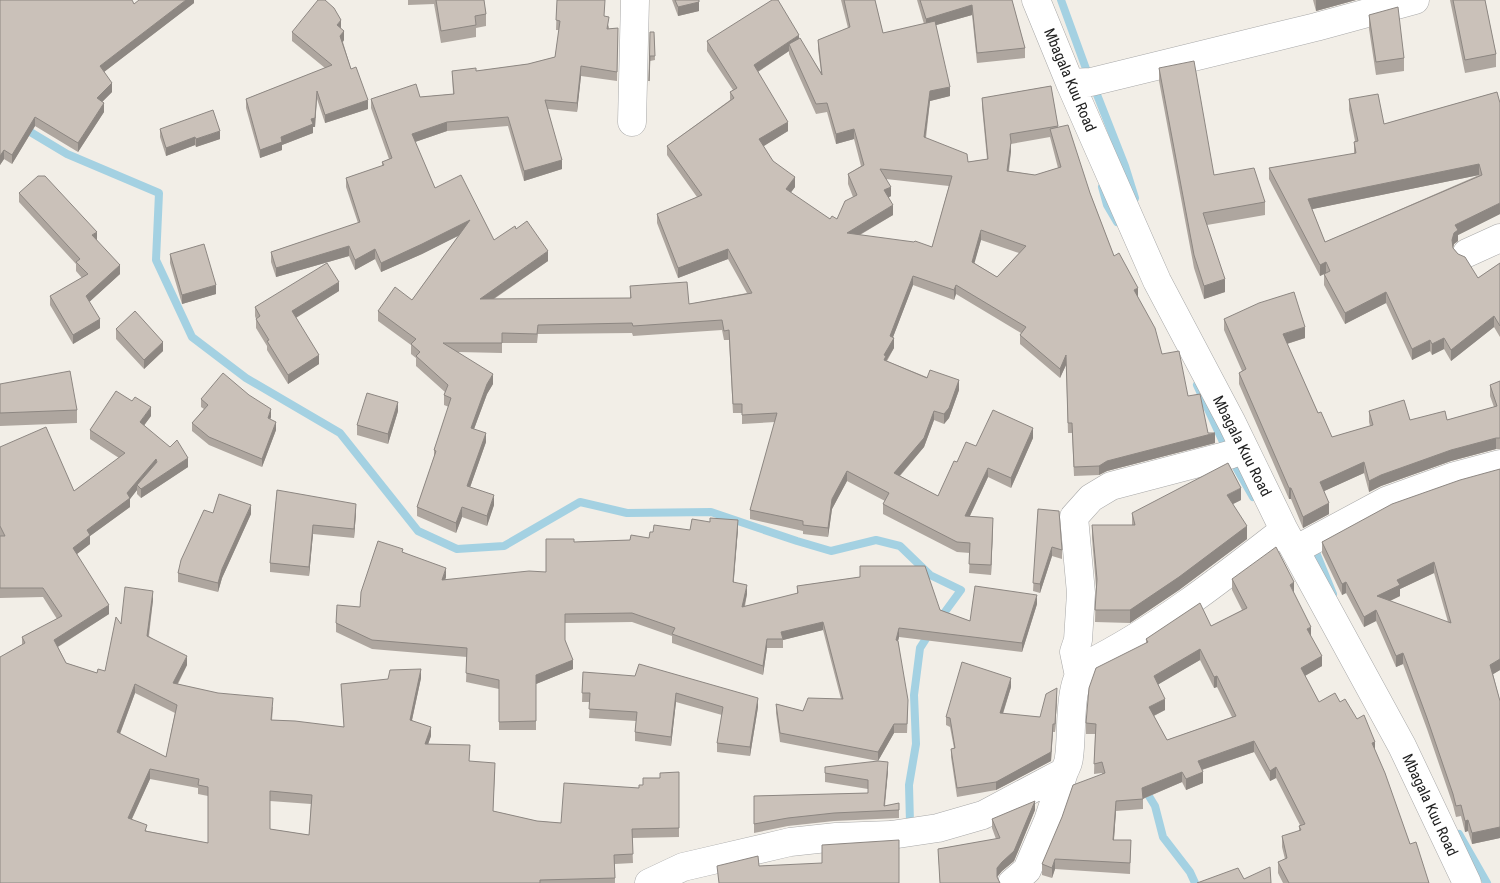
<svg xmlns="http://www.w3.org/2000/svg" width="1500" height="883" font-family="'Roboto Condensed',sans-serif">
<rect width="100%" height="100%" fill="#f2eee7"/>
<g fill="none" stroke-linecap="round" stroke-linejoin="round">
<path stroke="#a4d1e2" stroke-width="8" d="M1061,0l28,77
M1094,87l31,79 10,32
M22,127l45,27 92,39 -3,67 36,77 54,41 94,55 78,98 39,18 47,-3 76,-44 47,11 84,-1 86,29 34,10 45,-11 24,6 30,29 31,15 -22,30
M1102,187l5,18 10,17
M1197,385l32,70 24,42
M1313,545l20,49
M1144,788l11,18 8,31 27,35 5,11
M910,823l-1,-38 7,-41 -2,-49 6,-47 9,-14
M1459,834l28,49"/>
<defs>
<path id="minor" d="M1036,0l34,83 87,198 75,142 52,107 118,216 65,137
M1070,83l21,-1 225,-55 99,-27
M632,122l3,-122
M1467,253l33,-15
M1295,550l91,-49 69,-25 45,-12
M1079,676l-5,-24 4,-12 3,-47 -7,-76 17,-19 20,-12 118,-31 15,-6
M649,883l34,-16 107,-25 46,-5 55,-2 47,-7 45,-13 81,-43c2,-5 5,-9 5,-15 4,-25 -2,-73 17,-92 72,-36 135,-86 198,-135
M1012,883l15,-13 21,-49 16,-49"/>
</defs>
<use href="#minor" stroke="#a8a8a8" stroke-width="29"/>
<use href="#minor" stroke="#fff" stroke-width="28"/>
</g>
<path fill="#aea69f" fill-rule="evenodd" d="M0,0l134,4 60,-4v3l-90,69 8,20 -10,10 2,10 -26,40 -43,-26 -23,38 -8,-5 -4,6z
M408,0h76l2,14v12l-10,2v9l-35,6 -7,-39 -26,1z
M557,0l47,16 5,11v2l9,-1 -1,53 -36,-5 -4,36 -29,-3 14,60 -38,12 -16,-55 -61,5 -32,11 20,46 59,52 54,21 -54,38 136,-1v-12l59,18 58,-11 -19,-34 -50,19 -21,-55v-9l40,-17 -30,-42v-9l63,-46v-8l3,-2 -26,-39v-10l92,-2 22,33 -3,-23v-9l30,-12 -7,-28h34l8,33 41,-9 -7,-24h95l13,48v10l-48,5 -5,-48 -36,10 14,71 -20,5 -4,37 42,24 19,-3 -5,-52v-9l69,-12 7,41 32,66 24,63 24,41 24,57 26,42 20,37 7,10 -108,28 -8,4 -25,1 -2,-43h-4l-2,-68 -6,13 -40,-34v-9l1,-2 -65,-39 -2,6 -41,-15 -20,52 1,11 -7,13 72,29 -10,28 -5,6 -10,-4 -10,27 -24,29 38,20 19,-34 19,-16 57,-8 -22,50 -23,-11 -18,39 23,11 -2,48 -22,-2 1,-20 -13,-1 -74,-38v-10l2,-3 -38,-20 -15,28 -4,28 -25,-3v-3l-53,-12v-9l25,-88 -33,2v-11h-9l-4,-73h-5l-2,-10 -89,6 -1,-3 -94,1 -1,9h-35v10l-44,-1 35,32 -6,10 -13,35 12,13 -16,45 24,18 -7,21 -25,-9 -6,16 -39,-17v-9l17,-50v-7l15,-43 -5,-2v-10l1,-3 -29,-26v-8l-5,-4v-9l-33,-24v-10l34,-11 47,-65 -37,19 -41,18 -6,-13 -20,11 -6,-14 -73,21 -5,-15v-10l87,-29 -12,-36v-9l36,-12v-4l7,-3 -18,-51v-9l49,-2 33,-3 -1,-23h24l52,-7 27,-7 4,-27h-3zM789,51v3l27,60 11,-2 9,32 18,-5 7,27 -13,8v10l5,13 -16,22h-7l-40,-26 5,-6 -22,-26 -10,-15 25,-15 -30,-59zM1050,137l8,31 -23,7 -26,-4 2,-20v-7zM886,179l63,7 -17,61 -72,-12 33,-20 -5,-17 3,-2zM981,240l38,13 -22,24 -23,-14z
M672,0h27v11l-21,5z
M1313,0h43l-40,11z
M1450,0h35l11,54v13l-31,6z
M1369,15l35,43v13l-28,4 -7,-46z
M341,28l3,12 -1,2 8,27 17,40 -43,14 -8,-24 -2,28h-2v6l-31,12v5l-22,8 -14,-50v-9l79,-31 -33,-27v-9z
M650,32h4l1,28 -5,1 -1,25z
M1159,68l55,107 51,27v13l-58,10 18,67 -21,7 -10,-31 -35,-187z
M1497,92l3,122 -42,21v6l-4,3 -1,4 25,30 22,-15v74l-6,-10 -43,34 -7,-12 -12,6 -2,-4 -18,9 -26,-57 -41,21 -21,-39v-11l-4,2 -51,-97v-11l85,-14v-12l1,-1 -6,-31v-11l35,25zM1479,175l-154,67 -13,-33z
M160,129l60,10 -24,8 -1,-2 -29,11 -6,-19z
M19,193l78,47 23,34 -31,28 11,26 -27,16 -23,-39v-9l32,-18 -6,-7v-7l-57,-62z
M170,254l46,40 -34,10 -12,-41z
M339,291l-43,27 23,46 -31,20 -21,-34v-4l-11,-18v-9l-1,-3v-9z
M1224,319l81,19 -18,6 31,69 14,24 38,-11 -1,-4v-11l41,9h37l47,-13 -4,-11v-11l10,-4v68h-4l-45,12 -70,25 -12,6 -5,-19 -40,18 5,23 -26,14 -12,-29h-2l-50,-115v-11l3,-2 -18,-41z
M116,329l47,22 -19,18 -28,-30z
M0,384l77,26v13l-77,3z
M201,399l70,18 -1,2 6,11 -14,37 -53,-22 -17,-14v-8l12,-14 -3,-2z
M398,411l-10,33 -31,-9v-10z
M151,416l-7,9 44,42 -47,31 -4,-4v-4l-7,9v8l-40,29v8l-13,10 32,60 -51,33 8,16 31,10 8,-2 16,-47 32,-24 -4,36 38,29 -9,19 95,23 -1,13 72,7 -3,-43 80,-6 -9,42 19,16 -3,8 67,28 -2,39 44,10 24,2 78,-35 4,-3 36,-13v65l-47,1 1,25 -18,1v19h-615l22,-238v-8l35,-18 -14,-22 -43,1v-151l74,44 45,-33 -29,-19v-9zM135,693l40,20 -9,44 -46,-23zM150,779l48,9v6l10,2v47l-61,-12 -15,-12zM270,801l41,3 -2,31 -39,-6z
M1500,469v201l-7,4 7,27v137l-28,6 -4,-13 -3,1 -4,-16 -5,1 -3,-12 -26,-76 -24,-65 -7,3 -20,-46 -12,6 -18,-34 -4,2 -20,-42v-11zM1434,573l14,49 -58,-21 10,-5v-7z
M277,490l79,23 -2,25 -41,-4 -4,42 -39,-4v-9z
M1241,500l-8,4 14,35 -68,51 -49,33 -35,-1 1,-35 -4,-49v-13h40v-12z
M1038,509l24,41v9l-10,-3 -12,37 -7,-2z
M213,513l38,1 -29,64 -4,14 -40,-10v-9z
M738,529l-5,54 14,11 -2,12 52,-12v-8l63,-9v-11l80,44 30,11 67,-17 -15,48 -123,-15 -1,4 10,68 -1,24h-13l-16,28 -98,-19 -4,-29v-9l27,7 38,-12 -18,-69 -40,10v8h-16l-4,27 -91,-32v-7l-40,-14 -67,1v17l8,29 -37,15v46h-37v-41l-33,-7 1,-25 -95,-8 -36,-17v-9l24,-16 43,-55 43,25 -1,3 101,-8 28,-30 56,-2 19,-2 4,-6 37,-2z
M1232,579l62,14 28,73 -17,10 14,26h21l35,49 35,93 19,39h-146l-5,-10v-11l7,-3 -3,-12v-11l17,-5v-5l1,-1 -24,-47 -6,3 -16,-29 -52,18 1,13 -17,7 -4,-8 -39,17v10l-27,2 -2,29h17l-1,34 -75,-5 -3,9 -10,-3v-11l60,-90v-1l-8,1 1,-40h-9v-11l60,-79v-5l65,-13 31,-16 -10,-20zM1200,660l14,28 3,-1 15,30 -65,23 -13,-24 11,-6 -7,-26z
M583,672l175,35 -8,49 -33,-4v-9l5,-28 -46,-13 -5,44 -36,-5v-9l1,-11 -47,-3 1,-16h-8z
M1011,687l-8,27 37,3 17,-20 -2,35h-2l-2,29 -55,29 -39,7 -6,-40v-8l3,-1 -4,-21 -4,-2v-8z
M825,767l63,4 -3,35 14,-3v15l-65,3 -46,5 -34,7v-37l114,-3v-4l-43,-7z
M1035,810l-21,51 -12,10 -5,6 3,6h-60l-2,-34 58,-10 -4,-11v-9z"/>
<path fill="#8d8782" d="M186,0h8v3l-94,72v-9z
M1316,0h40l-40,11z
M699,2v9l-21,5v-9z
M972,5v10l-46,13v-9z
M341,20v9l-4,-4z
M344,31v9l-4,5v-9z
M799,35v10l-10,-1v7l-35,23v-9z
M581,66v10l-4,36v-9z
M112,83v9l-15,15v-9z
M950,87v9l-20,5 -6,46v-10l6,-46z
M317,91l-2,36h-2v6l-31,12v5l-22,8v-8l51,-31z
M368,100v9l-43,14v-8z
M104,103v9l-26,40v-9z
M35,117v9l-23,38v-9z
M447,122v9l-35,12v-9z
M788,122v9l-29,18v-10z
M854,129v10l-18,5v-10z
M220,131v8l-24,8v-8z
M195,137v8l-29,11v-8z
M1011,142v9l-4,29v-9z
M4,150v9l-4,6v-9z
M562,160v9l-38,12v-10z
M1479,164v11l-171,35v-11z
M795,177v10l-9,12v-10z
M891,187v9l-7,4v-10z
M1500,203v11l-42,21v6l-4,3 -2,7v-11l3,-15z
M893,205v10l-46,27v-9z
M470,220v10l-48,24 -41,18v-9z
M981,230v10l-9,32v-10z
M97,232v9l-5,-6z
M349,246v10l-73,21v-9z
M375,249v10l-20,11v-10z
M728,249v10l-50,19v-10z
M548,251v10l-68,47v-9z
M1326,262v11l-6,3v-11z
M120,265v9l-34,31v-9z
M913,276v9l-23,60v-9z
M1225,279v13l-21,7v-13z
M339,282v9l-47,29v-9z
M216,285v9l-34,10v-9z
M956,285v9l-2,6v-10z
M1138,288v10l-4,-8z
M1386,292v11l-41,21v-11z
M1494,316v11l-43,34v-11z
M100,319v9l-27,16v-9z
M1305,327v11l-22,7v-11z
M894,338v10l-8,13 -2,8v-14z
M1444,338v11l-12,6v-11z
M1430,340v11l-18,9v-11z
M163,342v9l-19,18v-9z
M319,355v9l-31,20v-9z
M1066,355v10l-6,13v-9z
M493,374v10l-6,10 -16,43v-9l16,-44z
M959,380v10l-10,28 -5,6v-10z
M398,402v9l-10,33v-10z
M151,407v9l-11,15v-9z
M271,409v8l-3,9v-8z
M934,411v9l-10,27 -30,35v-9z
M276,422v8l-14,37v-8z
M1033,428v10l-22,50v-10z
M486,433v9l-19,54v-10z
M1215,433v10l-108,28 -8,4v-9l8,-5z
M1496,438v11l-45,12 -70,25 -12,6v-11l12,-6 70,-25z
M188,458v9l-47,31v-9z
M156,459v9l-19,17v5l-7,9v8l-40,29v8l-17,13v-9l14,-18 40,-37z
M1364,462v11l-44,20v-11z
M988,468v9l-23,49v-10z
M847,471v10l-15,28 -4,28v-9l4,-29z
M1241,488v12l-14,7v-12z
M1289,488h2v11h-2z
M494,495v10l-7,21v-10z
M1329,503v11l-26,14v-11z
M356,504v9l-2,25v-9z
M251,505v9l-29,64 -4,14v-9l4,-14z
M462,507v10l-6,16v-10z
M993,518v9l-2,48v-10z
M738,520v9l-5,62v-9z
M313,525v9l-4,42v-9z
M1247,526v13l-68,51 -49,33v-13z
M1052,547v9l-12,37v-9z
M1434,562v11l-34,16v7l-23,11v-11l20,-16z
M446,568v9l-4,12v-9z
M1294,582v11l-4,-8z
M1346,582v11l-4,2v-11z
M747,585v9l-5,22v-9z
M153,591v9l-6,45v-9z
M1037,595v9l-15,48v-9z
M109,605v9l-55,35v-9z
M1376,610v11l-12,6v-10z
M823,622v8l-40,10 -2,-8z
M1311,627v10l-4,-8z
M899,628v9l-3,12v-9z
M767,639v9l-4,27v-9z
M1200,649v11l-46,27v-11z
M1403,653v11l-7,3v-11z
M187,656v9l-14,27v-9z
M1322,656v10l-21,12v-10z
M1500,659v11l-10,6v-11z
M573,660v9l-37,15v-9z
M421,669v9l-11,51v-9z
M1217,676v11l-3,1v-11z
M1011,678v9l-11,35v-9z
M135,684v9l-18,48v-9z
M1057,688v9l-2,35v-8z
M676,693v9l-5,44v-9z
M758,698v9l-8,49v-9z
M1165,699v11l-16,8v-11z
M894,724v9l-16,28v-9z
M1053,724l-2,37 -55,29v-8z
M431,727v9l-6,17v-9z
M1254,741v11l-56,19v-10z
M1375,742v10l-3,-9z
M888,762v9l-4,39v-4z
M1276,767v11l-6,3v-10z
M150,769v10l-22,48v-9z
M1182,772v10l-40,17v-11z
M1203,772v11l-17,7v-11z
M1035,801v9l-21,51 -12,10 -5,6v-9z
M1116,801v10l-3,40v-11z
M1468,820v11l-3,1v-11z
M1500,827v11l-28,6v-11z
M1055,859v10l-3,9v-10z"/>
<path fill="#cac1b9" stroke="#8d8782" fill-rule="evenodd" d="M0,0h132l2,4 5,-4h47l-86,66 12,17 -15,15 7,5 -26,40 -43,-26 -23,38 -8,-5 -4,6z
M318,0h7l9,8 7,12 -4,5 7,6 -4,5 11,33 5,-2 12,33 -43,15 -8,-24 -2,27 -4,1 2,5 -32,13 1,5 -22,8 -14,-51 86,-34 -40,-33z
M436,0h48l2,14 -11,2 1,9 -35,6z
M557,0h48l-1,16 5,1 -2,12 11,-1 -1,44 -36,-6 -4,37 -32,-3 17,60 -38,11 -16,-54 -61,5 -35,12 23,54 26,-13 33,65 21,-14 1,3 11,-8 21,30 -68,48 151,-1 -1,-12 57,-4 2,22 63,-11 -24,-44 -50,19 -21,-54 45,-19 -35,-49 67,-48 -4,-6 7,-4 -30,-47 65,-41h6l21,35 -45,30 34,57 -29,17 14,22 22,16 -9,12 44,30 2,-3 5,3 8,-18 12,-6 -9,-21 16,-9 -10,-36 -18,5 -9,-31 -11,1 -27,-60 11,-6 22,37 -4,-35 32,-13 -6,-27h31l8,33 52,-12 15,66 -20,4 -6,46 43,17 1,8 20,-3 -6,-61 69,-12 7,40 -48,8 1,8 -4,29 28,4 26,-8 -11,-38 18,-4 22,68 24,63 5,-3 19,35 -4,2 21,38 7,26 17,-3 9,45 12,-2 8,39h7l-108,28 -8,5 -25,1 -2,-44h-4l-2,-68 -6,14 -40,-34 6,-8 -70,-42 -2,5 -41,-14 -23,60 4,2 -10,17 2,1 -2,4 43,18 3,-8 29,10 -10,28 -5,6 -10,-3 -10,27 -30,35 44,23 16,-35 3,1 9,-20 10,4 17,-36 40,18 -22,50 -23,-10 -23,48 28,2 -2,47 -22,-1 1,-21 -13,-1 -74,-38 6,-11 -42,-22 -15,28 -4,29 -25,-3v-4l-53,-11 27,-97 -35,2v-11h-9l-4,-74 -5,1 -2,-11 -89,6 -1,-3 -94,2 -1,9 -35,-1v10h-59l50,31 -6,10 -16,44 15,5 -19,53 27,9 -7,21 -25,-9 -6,16 -39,-16 19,-56 -2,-1 17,-52 -7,-3 4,-10 -32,-29 4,-4 -9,-8 5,-5 -38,-28 17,-24 17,13 58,-80 -48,24 -41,19 -6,-14 -20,11 -6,-14 -73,22 -5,-16 89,-30 -14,-44 38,-13 -2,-3 10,-4 -21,-59 45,-15 4,13 34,-3 -2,-23 24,-3v3l52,-7 27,-7 5,-36 -4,-1zM880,169l72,7 -20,71 -17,-6 -1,1 -67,-9 46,-28 -9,-15 7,-3zM981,230l45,16 -29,31 -25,-15z
M675,0h24v2l-21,5z
M920,0h92l13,48 -48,5 -5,-48 -46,14z
M1453,0h32l11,54 -31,6z
M1398,7l6,51 -28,4 -7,-47z
M650,32h4l1,24h-5l-1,25z
M1194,61l20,114 40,-7 11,34 -62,11 22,66 -21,7 -10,-31 -35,-187z
M1497,92l3,11v100l-45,22 3,5 -4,3 -2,7 1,8 5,6 7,3 13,21 22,-15v63l-6,-10 -43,34 -7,-12 -12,6 -2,-4 -18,9 -26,-57 -41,21 -21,-39 6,-3 -4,-9 -6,3 -51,-97 87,-15 -2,-11 4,-1 -9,-42 29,-5 6,30zM1479,164l3,11 -157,67 -17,-43z
M213,110l7,21 -24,8 -1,-2 -29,11 -6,-19z
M38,176h7l52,56 -5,3 28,30 -34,31 14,23 -27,16 -23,-39 38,-22 -12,-12 4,-3 -61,-66z
M204,244l12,41 -34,10 -12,-41z
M327,263l12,19 -47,29 27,44 -31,20 -21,-34 2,-1 -13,-21 4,-3 -5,-9z
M1294,292l11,35 -22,7 35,79 3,-1 11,25 41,-12 -4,-14 35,-11 6,20 35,-9 2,9 50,-14 -7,-21 10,-4v57h-4l-45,12 -70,25 -12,6 -5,-19 -44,20 9,21 -26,14 -12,-29h-2l-50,-115 7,-4 -22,-50 35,-16z
M135,311l28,31 -19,18 -28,-31z
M70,371l7,39 -77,3v-29z
M223,373l26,22 22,14 -3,9 8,4 -14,37 -53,-22 -17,-14 16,-18 -7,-6z
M116,391l16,10 3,-4 16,10 -11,15 30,25 7,-7 11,18 -47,31 -4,-4 20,-23 -1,-3 -29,34 3,5 -43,32 3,5 -17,13 36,57 -55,35 12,23 31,10 1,-4 7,2 11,-54 5,7 4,-37 28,4 -6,45 40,20 -14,27 45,10 55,5 -2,22 24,1 49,6 -3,-43 47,-5 2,-9 31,-1 -11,51 21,7 -6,17 45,1 -1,16 26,2 -2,48 44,10 24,2 3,-40 75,5v-3h4v-7h17v-5l19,-1v56l-47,1 1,25 -19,1 1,23 -75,2v3h-540v-226l25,-14 -3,-6 40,-21 -19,-28h-43v-52h5l-5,-10v-79l46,-20 28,64 51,-38 -35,-23zM135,684l42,21 -11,52 -49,-25zM150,769l49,10 -1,6 10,2v56l-63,-12 2,-6 -19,-7zM270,791l42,4 -3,40 -39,-6z
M367,393l31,9 -10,32 -31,-9z
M1228,463l13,25 -14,7 20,31 -68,51 -49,33h-35l2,-31 -5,-54h43l-3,-12z
M1500,469v190l-10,6 10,36v126l-28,6 -4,-13 -3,1 -4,-16 -5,1 -3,-12 -26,-76 -24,-65 -7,3 -20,-46 -12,7 -18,-35 -4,2 -20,-42 70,-38 68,-24zM1434,562l17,61 -74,-27 23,-11 -3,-5z
M277,490l79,14 -2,25 -41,-4 -4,42 -39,-4z
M219,494l32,11 -29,64 -4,14 -40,-10 3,-13 23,-50 9,3z
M1038,509l21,2 3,39 -10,-3 -12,37 -7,-1z
M710,518l28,2 -5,62 14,3 -5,22 56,-14 -1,-7 63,-9v-11h65l15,44 30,11 5,-35 62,9 -15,48 -123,-15 -3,12 2,1 10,59 -1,24h-13l-16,28 -98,-19 -4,-29 27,7 5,-13 35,1 -20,-77 -42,10 2,7h-16l-4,27 -91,-32 3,-6 -43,-15 -67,1v26l8,20 -37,15v46l-37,1v-42l-33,-7 1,-25 -95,-8 -36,-17 1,-18 23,2 1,-15 17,-51 25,8 -1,3 44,16 -4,12 87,-9 17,1v-33h28v3l56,-2 1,-5 18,3 1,-6h3l1,-7 36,5 2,-11 18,3z
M1276,547l18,35 -4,3 21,42 -4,2 15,27 -21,12 18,34 16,-9 5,9 5,-3 12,20 7,-4 11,27 -3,1 13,30 25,71 6,-2 13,41h-140l-11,-21 9,-4 -5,-22 19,-6 -2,-4 6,-2 -29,-57 -6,4 -16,-30 -56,20 5,11 -17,7 -4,-7 -40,16 1,11 -27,2 -3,39h18l-1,23 -75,-4 -3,9 -10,-4 20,-47 11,-32 32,-12 -3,-11 -8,2 2,-40 -10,-1 3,-35 7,-20 52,-26 -2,-3 54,-36 11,23 36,-18 -15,-29zM1200,649l14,28 3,-1 19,40 -69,24 -18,-33 16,-8 -11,-23z
M962,662l49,16 -11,35 40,4 6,-23 11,-6 -2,36h-2l-2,28 -55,30 -39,6 -6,-39 4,-1 -5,-30 -4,-1z
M639,664l119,34 -8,49 -33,-4 6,-36 -47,-14 -5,44 -36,-5 2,-20 -48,-3 1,-16h-8l1,-21 52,4z
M878,761l10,1 -4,44 15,-3v7l-65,3 -46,5 -34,6v-28l114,-3v-13l-43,-7v-6z
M1035,801l-21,50 -12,11 -5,6v9l3,6h-60l-2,-34 62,-11 -8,-19z
M899,840v43h-180l-2,-17 41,-10 1,10 63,-3v-18z
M1270,867l1,16h-74l41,-15 6,11z"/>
<g text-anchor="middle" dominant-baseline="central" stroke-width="4" stroke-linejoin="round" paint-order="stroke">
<g font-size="15" fill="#212121" stroke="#fff">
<text transform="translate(1070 80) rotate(67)">Mbagala Kuu Road</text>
<text transform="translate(1242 446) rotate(63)">Mbagala Kuu Road</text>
<text transform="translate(1430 805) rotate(65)">Mbagala Kuu Road</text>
</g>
</g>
</svg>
